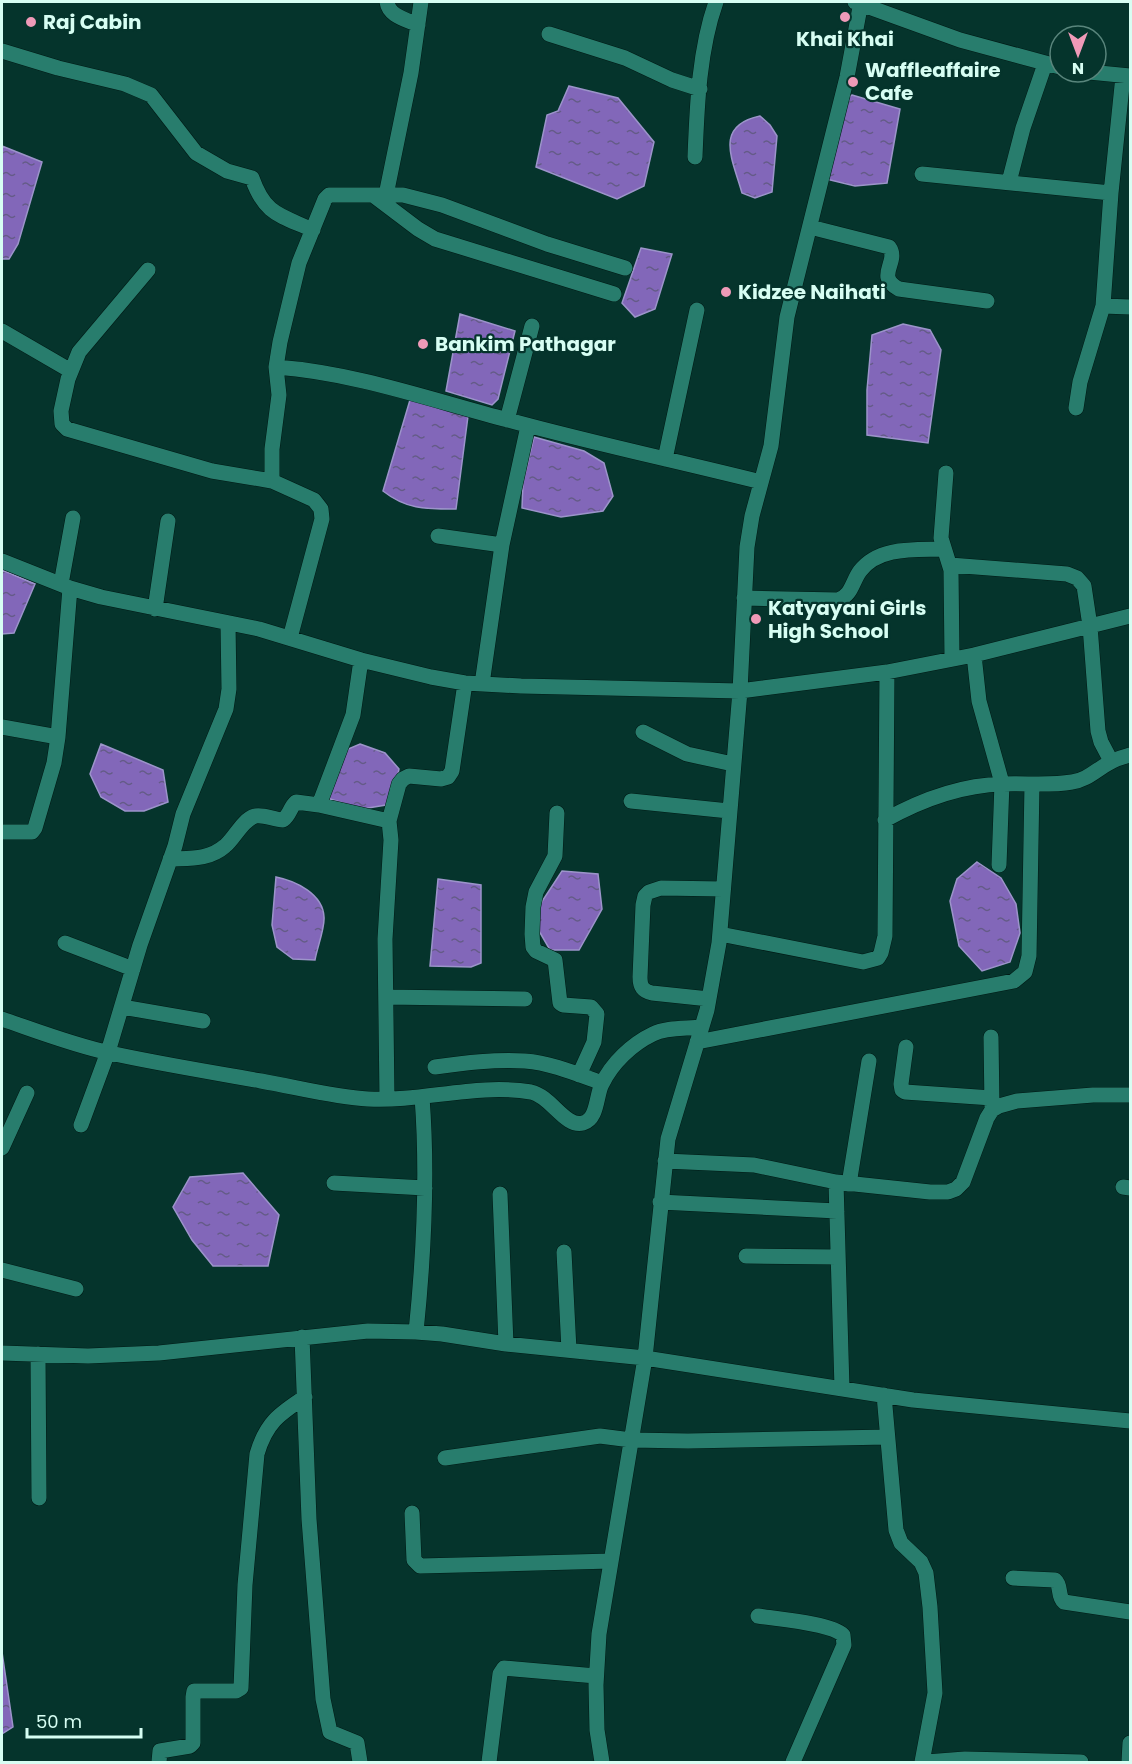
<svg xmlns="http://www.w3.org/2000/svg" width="1132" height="1764" font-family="Poppins,sans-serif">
<defs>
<pattern id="water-ripples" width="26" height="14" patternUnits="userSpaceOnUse" patternTransform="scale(1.5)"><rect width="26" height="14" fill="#8267b9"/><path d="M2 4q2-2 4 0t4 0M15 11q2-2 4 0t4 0" fill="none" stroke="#645b87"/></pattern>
</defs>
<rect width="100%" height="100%" fill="#05342c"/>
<path fill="url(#water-ripples)" stroke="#9c94ca" stroke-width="1.5" d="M569,86l49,12 36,44 -10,44 -27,13 -81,-32 11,-52 11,-4z
M852,95l48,14 -13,74 -32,3 -29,-7 21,-81z
M760,116l10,9 7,11 -5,56 -17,6 -13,-5c-9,-33 -29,-67 18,-77z
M2,146l40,16 -24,82 -9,15h-7z
M641,248l31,6 -17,55 -20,8 -13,-14z
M460,314l55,17 -17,68 -6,6 -46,-14z
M903,324l27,6 11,20 -13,93 -61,-8v-45l5,-55z
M410,400l58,16 -12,93c-29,0 -49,1 -73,-18z
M534,437l50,14 20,12 9,33 -10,15 -42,6 -39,-9 1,-25z
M2,570l33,14 -21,49 -12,1z
M101,744l62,26 5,32 -24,9h-19l-24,-14 -11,-23z
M360,744l25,9 14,16 -7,35 -30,5 -35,-11 14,-46z
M977,862l24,16 15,26 4,29 -10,29 -28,9 -23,-25 -9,-45 7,-22z
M562,871l36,3 4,35 -23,41h-29l-11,-19v-25z
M276,877c20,4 47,17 48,40 1,11 -7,31 -9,43l-22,-1 -16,-12 -5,-22z
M438,879l43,6v78l-10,4 -41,-1z
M243,1173l36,42 -11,51h-55l-21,-26 -19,-33 17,-30z
M2,1652l11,75 -11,7z"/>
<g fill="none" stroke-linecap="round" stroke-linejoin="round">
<defs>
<path id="minor" d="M387,2c2,14 18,17 31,23
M855,2l105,38 100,27
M549,34l76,24 47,22 28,9
M2,51l56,17 67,16 26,11 45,58 31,18 25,7c13,37 28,37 61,52
M1089,72l41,4
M1123,76l-12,117 -8,113 27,1
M695,157c2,-51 4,-107 21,-155
M922,174l189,19
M1009,182l14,-54 22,-64
M373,195l45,34 17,10 179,55
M386,195l25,-122 10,-71
M810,227l79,20c11,15 -15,29 10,42l88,12
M625,268l-78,-24 -105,-39 -39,-10h-74l-4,4 -26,64 -19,79 -4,25c80,6 155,33 232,53 84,23 169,41 253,62
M148,270l-69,82 -11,27 -7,32 1,13 5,5 145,42 60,10
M2,331l69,40
M276,367l3,28 -7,54v32l42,19 7,9 1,10 -32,119
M1076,408l4,-26 23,-76
M507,420l25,-94
M665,459l32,-149
M946,473l-5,65 10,32 1,88
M438,536l64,9 26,-119
M2,561l68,27 31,9 158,32 102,31 70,17 34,6 56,3 219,5 147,-19 87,-17 156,-39
M950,565l117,9 10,4 7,8 6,40 8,105 3,11 10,19
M61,584l12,-66
M744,598l94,2c14,-5 14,-18 22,-29 19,-25 56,-21 83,-22
M155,609l13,-88
M974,655l5,46 23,82 -3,82
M482,684l20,-139
M2,727l56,10
M643,732l44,22 46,10
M631,801l98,10
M319,805l70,16 2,19 -6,99 2,159
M557,813l-2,43 -19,36 -3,15 -1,27 1,13 3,4 19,9 5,43 3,2 28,2 6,7 -3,28 -15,33
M885,820c36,-20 76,-35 118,-36 23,-1 46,2 69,-2 15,-2 24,-12 37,-19 6,-4 14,-6 21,-8
M389,821l10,-37 4,-5 6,-3 32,3 7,-2 4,-6 13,-88
M2,832h30l3,-4 19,-65 4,-26 12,-149
M170,859c20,-1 39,1 55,-13 10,-8 17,-26 30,-30 9,-2 19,4 28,4 7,-5 7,-13 13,-18l23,3 34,-90 8,-55
M720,934l143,28 15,-4 3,-5 4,-17 2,-264
M65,943l68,26
M386,997l139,2
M709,999l-57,-6c-9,-2 -12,-6 -12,-16l3,-72 2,-9 4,-4 12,-4 62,1
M122,1007l81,14
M2,1019c35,12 71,26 108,34 50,11 101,19 151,28 35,6 72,16 107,18 55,3 108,-16 163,-7 20,4 34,36 52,31 15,-4 13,-28 19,-39 10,-21 30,-40 51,-50 14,-7 33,-5 49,-7
M991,1037l1,70
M697,1042l317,-61 11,-9 4,-16 3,-172
M906,1047l-5,37 1,6 3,2 87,6
M435,1067c29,-4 60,-8 90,-6 26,2 52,13 77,22
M81,1125l27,-73 32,-107 35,-99 8,-32 43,-105 3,-20 -1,-66
M2,1148l25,-55
M665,1161l89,4 82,17 94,10h18l8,-3 7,-7 24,-64 5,-8 7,-4 18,-5 76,-6h37
M836,1182l6,206
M334,1183l91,5
M849,1184l20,-123
M1123,1187l7,1
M500,1194l6,150
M660,1202l177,9
M564,1252l5,98
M746,1256l92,1
M2,1270l74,19
M416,1332c8,-78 12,-157 6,-235
M302,1337l7,182 14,180 7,33 27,11 3,19
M2,1353l86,3 71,-3 209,-22 48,1 26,2 64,10 139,14 268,42 217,21
M38,1354l1,144
M884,1395l12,135 5,13 20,19 5,11 4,34 5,86 -13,69
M445,1458l155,-22 31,4 57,1 199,-4
M412,1513l2,47 6,6 191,-5
M1013,1578l42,2c7,6 2,16 9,22l66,10
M758,1616c19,3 73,7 85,19l1,10 -51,117
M159,1762l1,-11 30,-5 3,-3v-46l1,-6h42l5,-3 4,-103 12,-131c9,-31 22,-40 48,-57
M489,1762l11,-88 4,-6 92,8
M602,1762l-5,-32 -1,-45 3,-51 46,-276 23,-219 39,-129 12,-67 21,-252 7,-144 5,-31 19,-70 16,-129 60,-240 14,-75
M926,1762l39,-3 116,3
M1129,1762l1,-19"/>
</defs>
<use href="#minor" stroke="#011a15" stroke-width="16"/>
<use href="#minor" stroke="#287d6d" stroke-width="15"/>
</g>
<g fill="#ef9ab8" stroke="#05342c" stroke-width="2">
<circle cx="845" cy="17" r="6"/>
<circle cx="31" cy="22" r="6"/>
<circle cx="853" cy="82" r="6"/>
<circle cx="726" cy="292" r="6"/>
<circle cx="423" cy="344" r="6"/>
<circle cx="756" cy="619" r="6"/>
</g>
<g text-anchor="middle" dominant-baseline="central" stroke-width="4.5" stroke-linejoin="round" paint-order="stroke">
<g font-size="20" font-weight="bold" fill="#d7fef3" stroke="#05342c" text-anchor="start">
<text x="43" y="22">Raj Cabin</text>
<text x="845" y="39" text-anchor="middle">Khai Khai</text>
<text x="865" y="70">Waffleaffaire<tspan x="865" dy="23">Cafe</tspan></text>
<text x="738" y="292">Kidzee Naihati</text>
<text x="435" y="344">Bankim Pathagar</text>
<text x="768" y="608">Katyayani Girls<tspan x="768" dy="23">High School</tspan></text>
</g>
</g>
<rect width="1132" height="1764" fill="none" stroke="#d7fef3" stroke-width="6"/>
<g transform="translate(1078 54) rotate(180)"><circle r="28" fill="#05342c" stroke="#59857c" stroke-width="1.5"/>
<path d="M0-4.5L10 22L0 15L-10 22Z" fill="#ef9ab8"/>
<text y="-9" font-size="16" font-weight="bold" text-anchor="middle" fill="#d7fef3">N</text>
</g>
<path d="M27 1728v9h114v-9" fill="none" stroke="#d7fef3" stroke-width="3"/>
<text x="36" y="1728" font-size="18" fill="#d7fef3" stroke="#05342c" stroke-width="4.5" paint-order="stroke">50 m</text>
</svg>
